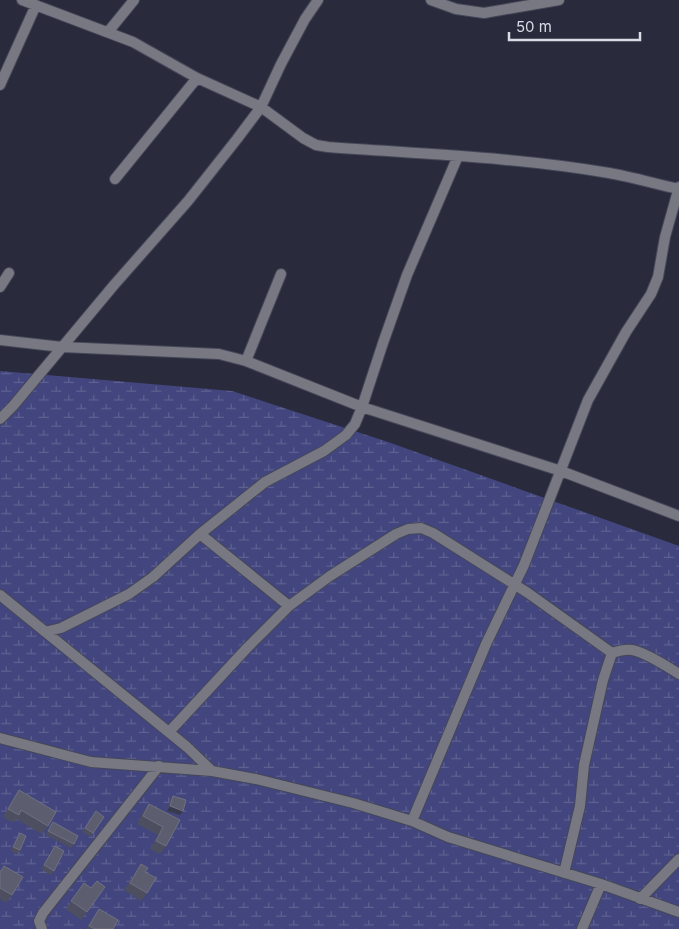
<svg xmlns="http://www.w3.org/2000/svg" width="679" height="929" font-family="Inter,sans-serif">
<defs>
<pattern id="wetland-marsh" width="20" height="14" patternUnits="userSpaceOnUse" patternTransform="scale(1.25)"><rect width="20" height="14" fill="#43467e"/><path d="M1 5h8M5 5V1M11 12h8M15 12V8" fill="none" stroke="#5e6090"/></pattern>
</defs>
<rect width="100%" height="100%" fill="#292b3d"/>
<path fill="url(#wetland-marsh)" d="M0,371l232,20 156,51 291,104v383h-679z"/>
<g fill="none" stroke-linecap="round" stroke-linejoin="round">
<defs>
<path id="street" d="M22,0l111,42 64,36 64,29 42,31 13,7 12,2c93,7 188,10 281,26 23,4 47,11 70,16
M431,0l25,9 28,4 75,-13
M108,32l26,-32
M0,85l36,-80
M115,179l82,-101
M0,287l9,-14
M0,340l62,7 157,7 27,7 116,46 199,64 118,45
M246,361l35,-87
M0,419l13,-13 101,-121 74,-84 49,-62 24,-32 20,-43 24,-45 13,-19
M200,534l89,72
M0,595l187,152 25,24
M45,632l16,-4 68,-34 24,-17 47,-43 65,-52 59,-31 22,-16 9,-11 7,-17 21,-64 24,-68 51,-119
M169,732l78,-84 42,-42 41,-30 66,-42 12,-5 13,-1 12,5 95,60 84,60c6,-2 13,-4 20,-3 13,2 36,17 47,24
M0,738l91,24 121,9 44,8 97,24 59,18 36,16 153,47 78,28
M412,821l74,-177 38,-79 64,-165 38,-68 25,-38 7,-17 7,-40 14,-50
M564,873l16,-67 4,-41 19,-85 9,-27
M640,899l39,-40
M42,929l-3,-8 4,-8 116,-147
M582,929l19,-45"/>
</defs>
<use href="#street" stroke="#454758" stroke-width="12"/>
<use href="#street" stroke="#777882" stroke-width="10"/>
</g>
<path fill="#4d4f61" d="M19,790l29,36 -6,8 -26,-15 -3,4 -10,-6z
M173,796l10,15 -3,4 -13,-4 3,-11z
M149,804l31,16 -14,26 -6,8 -10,-5 8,-14 -21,-11 6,-12z
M96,811l8,6 -13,20 -9,-5z
M53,822l21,22 -3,4 -25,-13z
M20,833v17l-3,4 -6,-3z
M55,846l-1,25 -3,4 -10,-6z
M141,864l4,8 2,21 -6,8 -17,-11z
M4,866l8,29 -6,8 -6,-4v-28z
M84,883l7,5 14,-1 -24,33 -15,-11z
M99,909l14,20h-27z"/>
<path fill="#383a4d" d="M170,806l13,5 -3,4 -13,-4z"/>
<path fill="#5c5e6f" stroke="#6f7182" d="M19,790l37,22 -8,14 -27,-16 -2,5 -11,-6z
M173,796l13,4 -3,11 -13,-5z
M149,804l31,16 -14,26 -10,-5 7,-14 -20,-11z
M96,811l8,6 -11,16 -8,-5z
M53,822l25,14 -4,8 -26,-13z
M20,833l6,3 -6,14 -7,-3z
M55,846l9,5 -10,20 -10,-6z
M141,864l7,4 -3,4 11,6 -9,15 -17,-10z
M4,866l19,11 -11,18 -12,-7v-16z
M97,881l8,6 -18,25 -16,-11 13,-18 7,5z
M99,909l19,11 -5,9h-18l-6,-3z"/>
<path d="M509 32v8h131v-8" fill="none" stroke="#d9dbe7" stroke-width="2.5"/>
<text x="516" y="32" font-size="15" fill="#d9dbe7" stroke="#292b3d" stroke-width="4" paint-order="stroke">50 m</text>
</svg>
